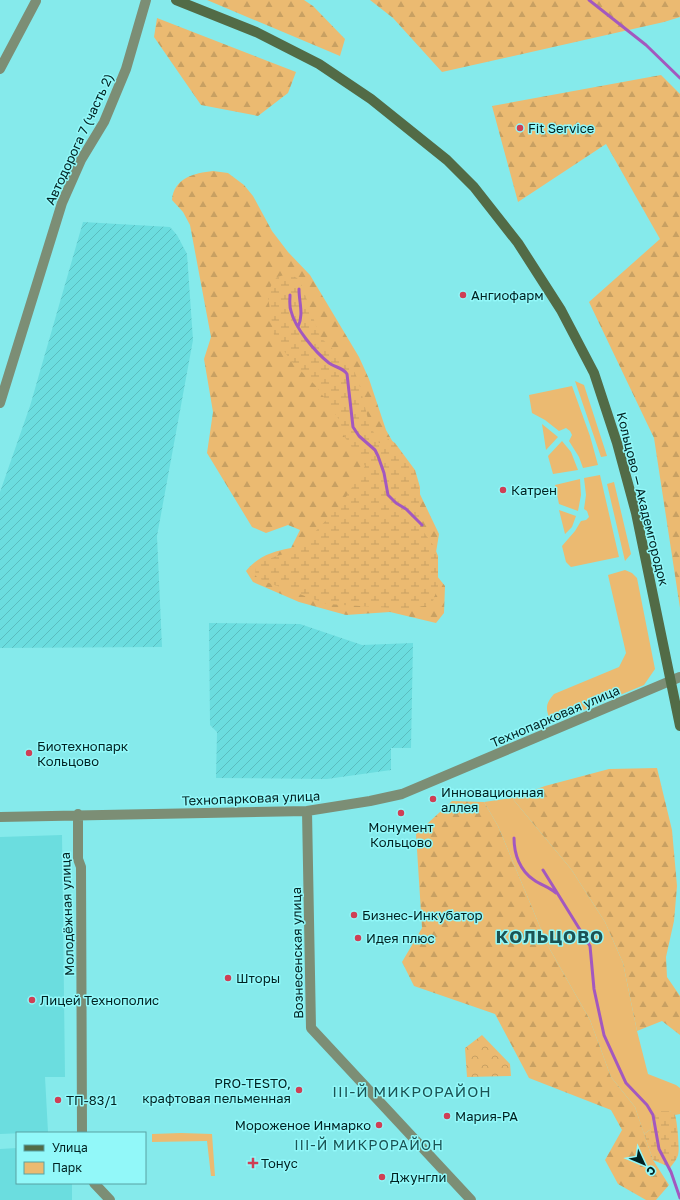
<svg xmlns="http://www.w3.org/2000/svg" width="680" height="1200" font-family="'Golos Text',sans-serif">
<defs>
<pattern id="industrial-furrows" width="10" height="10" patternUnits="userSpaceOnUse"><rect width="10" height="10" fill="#6bdddf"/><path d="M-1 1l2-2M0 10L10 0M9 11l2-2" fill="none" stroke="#5bbdbf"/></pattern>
<pattern id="forest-firs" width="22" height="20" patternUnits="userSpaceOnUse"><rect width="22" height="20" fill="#ebba71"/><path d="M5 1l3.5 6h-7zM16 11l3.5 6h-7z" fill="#c8a062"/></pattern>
<pattern id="wetland-marsh" width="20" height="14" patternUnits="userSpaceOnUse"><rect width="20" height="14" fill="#ebba71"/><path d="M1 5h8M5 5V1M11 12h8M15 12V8" fill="none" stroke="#c8a062"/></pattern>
<pattern id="park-crowns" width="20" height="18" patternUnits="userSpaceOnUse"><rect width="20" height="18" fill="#ebba71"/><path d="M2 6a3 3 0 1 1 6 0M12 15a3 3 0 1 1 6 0" fill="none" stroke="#c8a062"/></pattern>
</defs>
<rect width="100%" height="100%" fill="#85eaeb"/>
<path fill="#6bdddf" d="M62,835l3,242h-20l3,55 -48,2v-297z
M17,1148v35h55v17h-72v-51z"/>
<path fill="url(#industrial-furrows)" d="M83,222l87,5 7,8 10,19 6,86 -36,196 5,111 -162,1v-156l30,-86z
M209,623l91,1 62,21 51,-2 -2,105h-20v22l-64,9 -111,-1 1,-46 -7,-7z"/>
<path fill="#ebba71" d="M575,381l9,4 23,71 -6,1z
M572,386l18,50 8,29 -15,3 -4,-11 -10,-16 3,-6 -2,-4 -4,-3 -7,3 -14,-11 -13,-7 -3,-18z
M542,424l16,13 -12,13z
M562,441l9,11 7,18 -25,4 -5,-18z
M600,475l19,82 -48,10 -5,-5 -4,-16 13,-15 6,-10 5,-1 3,-3 -2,-6 -3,-2 2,-14 -2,-17z
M580,479l1,16 -3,16 -19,-7 -4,-19z
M614,482l17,72 -6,7 -18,-77z
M559,510l17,6 -4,11 -7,7z
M625,570l7,3 5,5 18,91 -11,16 -84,35 -11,-3c-4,-10 -2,-15 5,-23l65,-27 7,-14 -18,-78z
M512,798l59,71 34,53 18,41 14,68 11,43 28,11 4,3v26l-5,1 -5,-4 -18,10 -1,8 -7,5 -9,-27 -24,-30 -21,-57 -42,-74 -50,-120 -14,-24z
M181,1133l31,1 3,42h-4l-4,-35 -55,1v-8z"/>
<path fill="url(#forest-firs)" d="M207,0h97l9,6 32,33 -5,17z
M370,0h310v17l-16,5 -222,50 -49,-54z
M157,18l139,54 -8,21 -30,23 -57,-11 -47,-68z
M661,75l19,19v514l-26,-170 -65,-136 71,-63 -54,-95 -88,58 -26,-96z
M213,171l15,2 16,12 9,11 19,35 16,21 22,23 49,82 10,22 17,51 21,37 32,67 -6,37 12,15 -1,27 -8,10 -46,-11 -44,3 -47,-13 -46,-20 -7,-11c11,-14 27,-20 45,-23l9,-18 -12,-5 -22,8 -14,-6 -45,-74 6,-41 -9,-53 7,-22 -21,-112 -7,-13 -11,-12c2,-22 22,-27 41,-29z
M657,768l15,62 5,56 -3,35 -8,36 1,20 13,19v39l-18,-14 -25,10 -14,-68 -18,-41 -34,-53 -59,-71 33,-12 64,-17z
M452,801l32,1 14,24 50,120 42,74 21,57 24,30 18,53 16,25 -13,15h-10l-28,-16 -13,-24 17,-30 -11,-20 -82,-32 -34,-64 -81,-28 -12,-24 20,-34 -6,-94z"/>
<path fill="url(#wetland-marsh)" d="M288,274l9,4 5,8 18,51 33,31 6,15 10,40 10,20 10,-4 6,4 20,27 5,17v40l14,19 4,10v31l-5,14 -4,4 -21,4 -81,-5 -58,-21 -11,-5 -3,-3 1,-8c14,-13 34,-11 47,-23l38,-39 24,-39 -21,-30 -4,-15 -24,-35 -26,-26 -16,-25 -6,-38 1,-7 4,-8 4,-5z
M661,1111h9c2,1 4,2 5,4 2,5 5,34 3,40 -2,7 -7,10 -9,15l-2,-4 -14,-6 -9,-26 7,-5c1,-8 2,-14 10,-18z"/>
<path fill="url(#park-crowns)" d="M482,1035l28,29 1,12 -44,1 -2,-29z"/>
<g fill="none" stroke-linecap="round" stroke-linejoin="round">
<path stroke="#a358bf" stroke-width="3" d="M589,0l57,45 34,33
M290,295c0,5 -1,11 1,16 4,17 24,41 38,52 7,5 13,4 18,11l6,53 6,9 16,14 3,6 6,17 4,22 8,8 10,6 16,16
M298,327c6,-13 1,-24 1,-38
M514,838c0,16 6,33 20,42 7,5 15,7 22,13
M543,870l47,76 4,43 10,46 22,48 21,22 6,10 6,34 12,23 9,26"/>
<path stroke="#7c8e75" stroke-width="10" d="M0,69l36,-68
M307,811l4,217 160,172
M78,814v45l3,8 1,266
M0,817l307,-6 63,-10 32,-7 268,-113
M94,1183l16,17"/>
<path stroke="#7c8e75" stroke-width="10" d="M0,403l62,-200 19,-43 23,-38 22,-53 20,-69
M670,681l10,-4"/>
<path stroke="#526b46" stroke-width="10" d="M176,0l80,32 63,32 52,35 76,61 27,27 44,56 43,67 33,63 23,70 19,70 44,213"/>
</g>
<g fill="#cf3f55" stroke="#92f8f9" stroke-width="1.5">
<circle cx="520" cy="128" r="4"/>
<circle cx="463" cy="295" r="4"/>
<circle cx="503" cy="490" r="4"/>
<circle cx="29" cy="753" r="4"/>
<circle cx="433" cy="799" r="4"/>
<circle cx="401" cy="813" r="4"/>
<circle cx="354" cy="915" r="4"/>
<circle cx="358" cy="938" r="4"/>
<circle cx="228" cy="978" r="4"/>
<circle cx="32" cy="1000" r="4"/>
<circle cx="299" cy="1090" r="4"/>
<circle cx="58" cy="1100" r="4"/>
<circle cx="447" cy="1116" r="4"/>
<circle cx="379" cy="1125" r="4"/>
<path d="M251 1157h4v4h4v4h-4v4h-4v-4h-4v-4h4z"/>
<circle cx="382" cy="1177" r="4"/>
</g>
<g text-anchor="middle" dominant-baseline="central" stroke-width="3" stroke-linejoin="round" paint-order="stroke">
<g font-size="13" fill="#002121" stroke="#92f8f9" text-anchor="start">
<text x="528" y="128">Fit Service</text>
<text x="471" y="295">Ангиофарм</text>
<text x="511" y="490">Катрен</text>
<text x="37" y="746">Биотехнопарк<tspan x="37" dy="15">Кольцово</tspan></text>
<text x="441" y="792">Инновационная<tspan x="441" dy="15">аллея</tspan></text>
<text x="401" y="827" text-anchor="middle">Монумент<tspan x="401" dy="15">Кольцово</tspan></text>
<text x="362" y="915">Бизнес-Инкубатор</text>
<text x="366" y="938">Идея плюс</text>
<text x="236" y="978">Шторы</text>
<text x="40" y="1000">Лицей Технополис</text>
<text x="291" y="1083" text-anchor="end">PRO-TESTO,<tspan x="291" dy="15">крафтовая пельменная</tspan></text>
<text x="66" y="1100">ТП-83/1</text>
<text x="455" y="1116">Мария-РА</text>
<text x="371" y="1125" text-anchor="end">Мороженое Инмарко</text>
<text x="261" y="1163">Тонус</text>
<text x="390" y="1177">Джунгли</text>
</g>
<g font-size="13" fill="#002121" stroke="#92f8f9">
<text transform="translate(79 139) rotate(-65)">Автодорога 7 (часть 2)</text>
<text transform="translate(643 499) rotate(76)">Кольцово — Академгородок</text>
<text transform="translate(555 716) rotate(-23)">Технопарковая улица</text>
<text transform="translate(251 798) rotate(-2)">Технопарковая улица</text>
<text transform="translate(67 914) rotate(-92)">Молодёжная улица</text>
<text transform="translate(297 953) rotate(-91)">Вознесенская улица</text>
</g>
<g font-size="14" letter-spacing="1" fill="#1b5354" stroke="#92f8f9">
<text x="369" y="1144">III-Й МИКРОРАЙОН</text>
</g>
<g font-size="15" letter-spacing="1" fill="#1b5354" stroke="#92f8f9">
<text x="412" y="1091">III-Й МИКРОРАЙОН</text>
</g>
<g font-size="17" font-weight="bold" letter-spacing="1" fill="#1b5354" stroke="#92f8f9">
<text x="550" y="936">КОЛЬЦОВО</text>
</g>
</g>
<rect x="16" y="1132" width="130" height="52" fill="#92f8f9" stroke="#58a2a3"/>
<rect x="24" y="1145" width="20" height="6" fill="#526b46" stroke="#58a2a3"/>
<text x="52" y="1152" font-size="12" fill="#002121">Улица</text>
<rect x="24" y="1162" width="20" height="12" fill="#ebba71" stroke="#58a2a3"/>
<text x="52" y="1172" font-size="12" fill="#002121">Парк</text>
<g transform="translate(644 1164) rotate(134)" stroke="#92f8f9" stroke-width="3" paint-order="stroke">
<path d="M0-3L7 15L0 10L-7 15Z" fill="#002121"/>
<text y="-6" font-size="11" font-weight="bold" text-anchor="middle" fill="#002121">С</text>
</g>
</svg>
